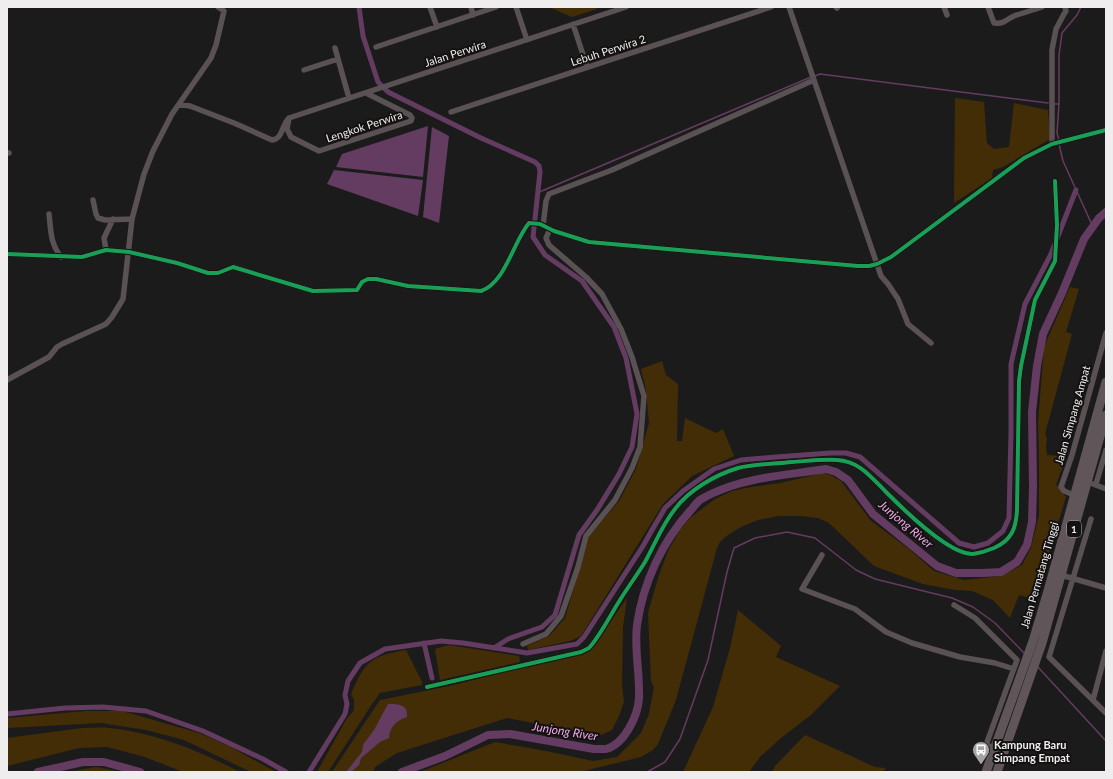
<svg xmlns="http://www.w3.org/2000/svg" width="1113" height="779" font-family="Lato,sans-serif">
<rect width="100%" height="100%" fill="#1c1b1b"/>
<path fill="#432d06" d="M549,7h47l1,2 -25,8z
M955,98l29,4 3,41 7,6 15,-2 5,-44 34,7 2,29 -47,28 -10,3 -1,8 -38,25z
M1070,287l9,2 -13,43 6,2 -27,100 2,4 -1,9 1,8 15,1 3,4 -9,25 4,2 -1,2 7,8 -31,102 -16,-4 -9,23 -17,-18 -21,-9 -17,-1 -32,-6 -49,-18 -45,-43 -11,-5 -17,-2h-22l-21,4 -19,8 -14,9 -5,5 -3,6 -41,152 -18,44 -5,6 -12,7 -61,15h-160l75,-30 51,9 47,10 24,-4 24,-24 8,-19 5,-27 -3,-6 -3,-68 10,-35 10,-27 12,-21 10,-12 25,-19 17,-8 19,-4 29,-4 43,-10 7,2 11,6 30,40 38,28 25,22 30,9 37,-4 21,-11 9,-17 8,-33v-59l-1,-33 6,-76z
M662,361l4,14 12,9 -1,57h5l3,-23 31,15 7,-4 11,27 -42,20 -29,28 -82,132 -11,5 -42,9 -1,-4 22,-10 16,-18 24,-82 30,-35 17,-32 13,-46 -3,-33 -5,-21z
M627,598l-4,29 -1,57 2,18 -5,14 -7,14 -11,5h-19l-12,-5 -63,-12 -110,35 -22,14 -2,5h-41l48,-72 69,-14 138,-34 6,-5z
M738,610l43,36 -5,11 64,29 -28,28 -31,24 -21,19 -11,15h-66l30,-65 17,-59z
M448,645l71,11 1,6 -80,18 -5,-31z
M406,650l16,32v3l-42,8 -8,11 -44,68h-11l29,-52 8,-10v-10l-3,-6c14,-33 20,-38 55,-44z
M86,711h36l77,22 30,13 47,26h-25l-67,-32 -38,-10 -45,-7 -94,5v-10z
M82,728c9,0 18,-1 28,0 46,5 89,23 130,44h-57l-38,-15 -38,-10 -28,1 -72,18v-28z
M805,735l70,32 11,1 -3,4h-111l3,-6z
M96,767l26,5h-55z"/>
<path fill="#653c61" d="M428,126l-5,51 -87,-10 6,-13z
M432,127l17,9 -10,87 -16,-6z
M334,170l89,10 -5,36 -91,-32z
M388,704c10,0 20,0 19,13 -11,4 -17,9 -18,21l-9,4 -19,16 -2,7 -8,7h-5l16,-20 1,-7 11,-15z"/>
<g fill="none" stroke-linecap="round" stroke-linejoin="round">
<path stroke="#653c61" stroke-width="1.5" d="M815,76l5,-2 228,29
M1055,104h4
M1059,140l-2,-7 2,-29v-49l3,-22 15,-18 4,-8
M1059,144l4,17 30,66
M537,193l274,-116
M1037,666l69,75
M647,772l18,-10 15,-23 28,-79 19,-88 7,-24 21,-10 32,-6 28,6 41,32 19,9 77,19 21,9 22,16 29,30"/>
<path stroke="#653c61" stroke-width="5" d="M359,7l4,29 15,46 10,10 93,46 54,24 4,4 1,6 -7,65 12,18 37,26 32,46 12,31 11,56 -5,33 -13,27 -22,36 -18,25 -24,80 -13,12 -34,12 -14,9
M424,643l8,35
M7,714l58,-6 38,-1 43,4 57,20 60,28 23,13
M309,772l36,-58 2,-10 -2,-9 3,-14 12,-18 25,-14 56,-8 22,2 64,10 50,-9 7,-7 59,-91 9,-16 13,-22 18,-17 31,-22 27,-9 35,-3 54,-4h16l14,4 99,86 15,4 14,-4 15,-12 6,-13 2,-85v-69l14,-60 26,-50 25,-64"/>
<path stroke="#653c61" stroke-width="8" d="M38,772l45,-10h21l36,10
M402,772l43,-16 43,-21 22,-1 84,15c4,0 9,0 12,0 19,-5 32,-34 33,-51 1,-25 -5,-49 -2,-73 6,-42 25,-83 53,-114 3,-3 6,-8 10,-11 3,-2 7,-4 11,-6 35,-17 77,-19 115,-25l10,3 12,8 25,34 64,52 19,7h26l19,-1 16,-10 10,-17 5,-23 1,-35 -1,-75 5,-46 6,-32 19,-41 22,-54 15,-21 7,-6"/>
<path stroke="#5a5154" stroke-width="5.5" d="M430,7l7,20
M471,7l2,8
M516,7l11,33
M789,7l92,269 7,8 10,15 10,25 23,19
M836,7l1,1
M944,7l3,8
M988,7l6,16c11,1 11,-3 20,-7 9,-3 19,-6 28,-9
M573,24l14,43
M376,47l120,-40
M335,48l14,50
M304,70l34,-11
M179,104l11,2 44,17 38,17c11,-1 9,-14 17,-22l337,-111
M451,112l320,-105
M289,118l-2,11 4,8 28,14 92,-30 1,-3 -2,-3 -44,-22
M1052,144v-94l4,-21 8,-15 2,-3 -1,-4
M7,153h2
M93,200l3,14 2,4 7,2 27,-1
M49,214c2,17 1,29 12,43
M543,226l3,-25 3,-7 63,-24 202,-90
M106,250l-2,-12 9,-19
M7,254l75,3 24,-7 23,2 48,11 31,10h10l15,-6 80,24 44,-1 5,-8 6,-3h8l32,7 73,5c25,-9 32,-49 48,-68l11,1 14,7 35,11 269,24h11l8,-2 14,-7 133,-99 28,-14 54,-14
M7,380l42,-23 8,-10 5,-3 44,-20 6,-7 11,-18 9,-80 12,-45 9,-23 19,-37 39,-56 5,-13 8,-34 -6,-4
M1093,484l13,5
M1096,484l10,-34
M1074,495l-10,-4 -3,-4 11,-32 34,-122
M1091,519l-42,138 57,56
M822,555l-20,34 53,20 31,23 26,11 48,14 35,6 19,6
M1061,575l45,13
M954,605l21,13 42,42 -31,85 3,1 4,6
M523,644l23,-10 15,-18 17,-49 8,-31 29,-36 17,-32 8,-21 4,-51 -12,-39 -11,-28 -19,-35 -16,-17 -37,-32 -3,-7 4,-9
M427,687l154,-35 8,-4c11,-12 22,-34 31,-48 8,-13 17,-25 25,-38 10,-18 17,-37 30,-53 14,-19 40,-34 63,-41 17,-4 36,-4 54,-6 15,-1 30,-3 45,-2 22,1 34,17 49,32 17,17 63,63 87,62 7,-1 14,-3 21,-6 18,-8 22,-20 23,-38l2,-129 2,-15 14,-66 20,-39 2,-36 -2,-44
M1093,700l13,-49"/>
<path stroke="#605559" stroke-width="9" d="M986,772l47,-131 15,-50 58,-209
M997,772l45,-129 64,-228"/>
<defs>
<path id="cycleway" d="M7,254l75,3 24,-7 23,2 48,11 31,10h10l15,-6 80,24 44,-1 5,-8 6,-3h8l32,7 73,5c25,-9 32,-49 48,-68l11,1 14,7 35,11 269,24h11l8,-2 14,-7 133,-99 28,-14 54,-14
M427,687l154,-35 8,-4c11,-12 22,-34 31,-48 8,-13 17,-25 25,-38 10,-18 17,-37 30,-53 14,-19 40,-34 63,-41 17,-4 36,-4 54,-6 15,-1 30,-3 45,-2 22,1 34,17 49,32 17,17 63,63 87,62 7,-1 14,-3 21,-6 18,-8 22,-20 23,-38l2,-129 2,-15 14,-66 20,-39 2,-36 -2,-44"/>
</defs>
<use href="#cycleway" stroke="#141111" stroke-width="6"/>
<use href="#cycleway" stroke="#1a9f57" stroke-width="4"/>
</g>
<defs>
<symbol id="bus-pin" viewBox="-11 -11 22 30"><path d="M0 17L-7.5 6A9.5 9.5 0 1 1 7.5 6Z" fill="#a5a4a4" stroke="#141111"/><path d="M-5-6H5V4H4V6H2V4H-2V6H-4V4H-5ZM-3.5-4V0h7V-4ZM-3.5 1.2v1.5H-2V1.2ZM2 1.2v1.5H3.5V1.2Z" fill="#fff"/></symbol>
</defs>
<g fill-rule="evenodd">
<use href="#bus-pin" x="971" y="740" width="20" height="27"/>
</g>
<g text-anchor="middle" dominant-baseline="central" stroke-width="4" stroke-linejoin="round" paint-order="stroke">
<rect fill="#141111" stroke="#adabab" stroke-width="1" x="1067" y="521" width="14" height="16" rx="3"/>
<g font-size="10" font-weight="bold" fill="#efeded">
<text x="1074" y="529">1</text>
</g>
<g font-size="11" fill="#efeded" stroke="#141111">
<text transform="translate(608 50) rotate(-18)">Lebuh Perwira 2</text>
<text transform="translate(455 53) rotate(-18)">Jalan Perwira</text>
<text transform="translate(364 126) rotate(-18)">Lengkok Perwira</text>
<text transform="translate(1072 415) rotate(-74)">Jalan Simpang Ampat</text>
<text transform="translate(1039 575) rotate(-74)">Jalan Permatang Tinggi</text>
</g>
<g font-size="11" font-weight="bold" fill="#efeded" stroke="#141111" text-anchor="start">
<text x="994" y="744">Kampung Baru<tspan x="994" dy="13">Simpang Empat</tspan></text>
</g>
<g font-size="12" font-style="italic" fill="#f1aaea" stroke="#141111">
<text transform="translate(906 524) rotate(40)">Junjong River</text>
<text transform="translate(565 731) rotate(9)">Junjong River</text>
</g>
</g>
<rect width="1113" height="779" fill="none" stroke="#efeded" stroke-width="16"/>
</svg>
